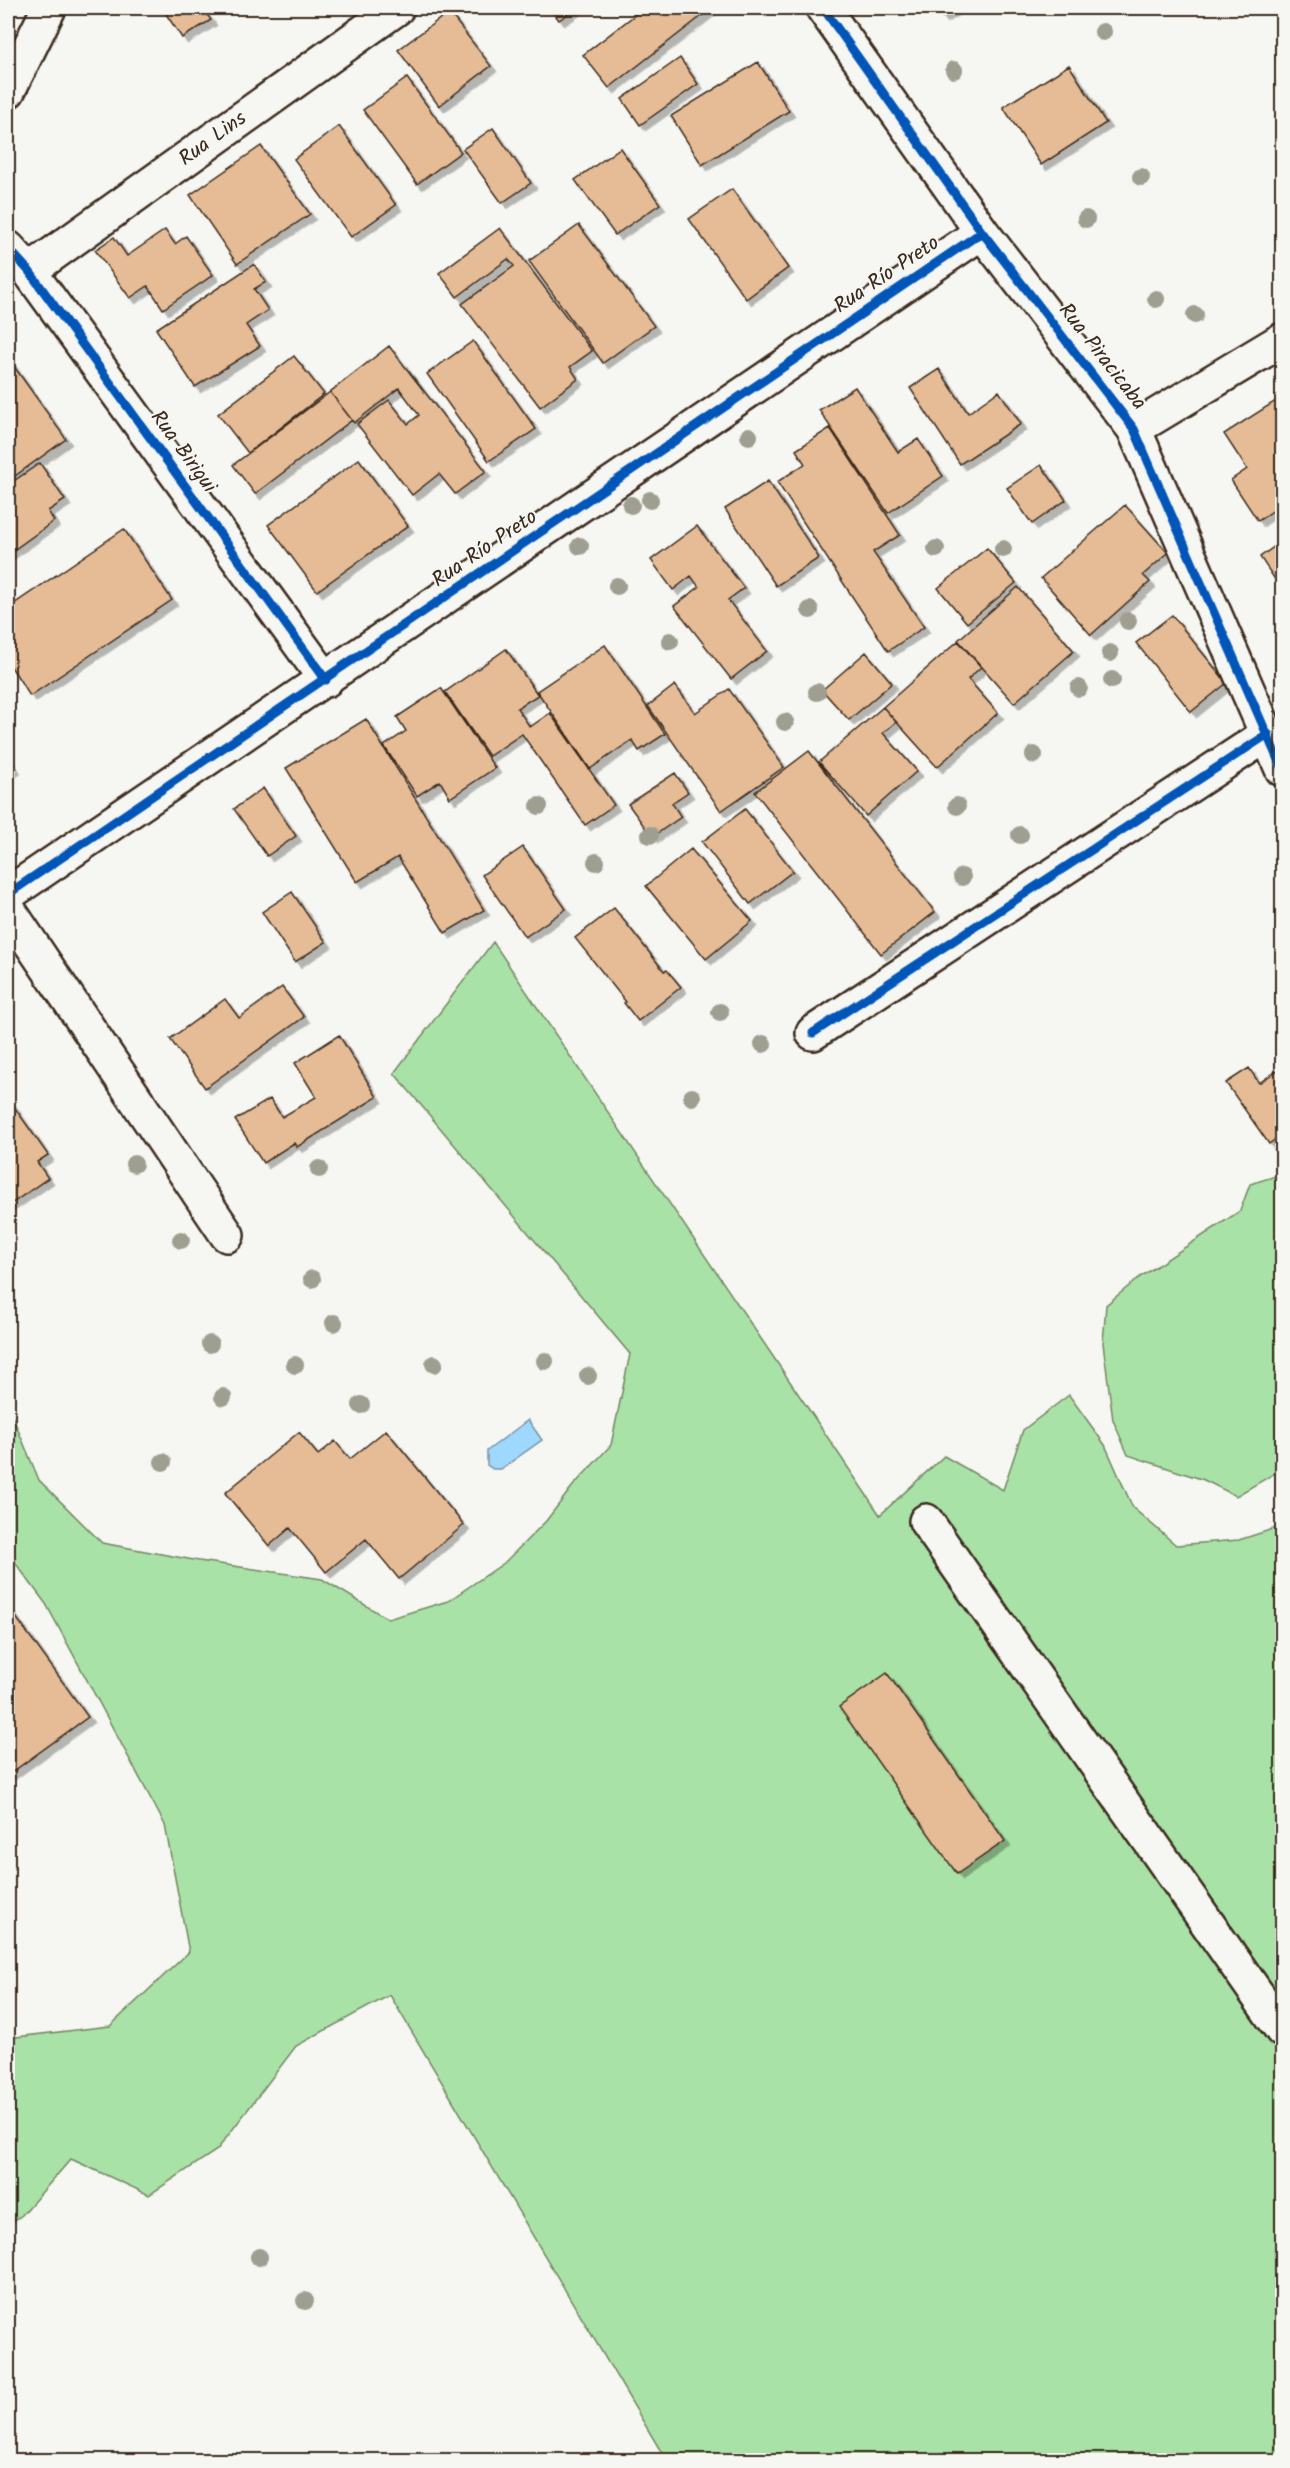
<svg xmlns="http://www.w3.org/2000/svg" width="1290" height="2468" font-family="Kalam,sans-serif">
<defs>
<filter id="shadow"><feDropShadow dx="5.5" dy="5.5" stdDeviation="0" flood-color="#0004"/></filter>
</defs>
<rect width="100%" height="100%" fill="#f6f6f2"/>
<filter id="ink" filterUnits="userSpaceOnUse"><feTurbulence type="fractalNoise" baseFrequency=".0167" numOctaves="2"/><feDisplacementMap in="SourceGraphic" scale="12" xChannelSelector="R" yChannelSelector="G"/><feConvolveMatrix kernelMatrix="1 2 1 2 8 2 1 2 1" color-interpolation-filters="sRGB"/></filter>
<g filter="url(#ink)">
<path fill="#a9e2a7" stroke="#728662" stroke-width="1.5" d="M493,942l387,573 64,-59 59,34 20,-60 46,-35 36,50 28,63 43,37 63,-5 43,-14v934h-616l-276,-465 -94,51 -79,104 -68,45 -78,-36 -49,56 -14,10v-187l102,-12 79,-74 -24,-127 -119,-221 -38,-51v-140l5,5 26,62 63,63 97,18 123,18 66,40 60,-18 56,-38 42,-42 26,-34 39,-42 19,-91 -236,-281z
M1282,1174v295l-46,27 -32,-16 -76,-25 -15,-35 -10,-77 3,-38 34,-28 100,-66 10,-27z"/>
<path fill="#9fd8ff" stroke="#7792a5" stroke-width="1.5" d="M528,1420l14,20 -41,29h-8l-6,-4v-14z"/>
<path fill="#e5bc95" stroke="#3b2a1e" stroke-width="1.5" filter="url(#shadow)" d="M162,8h40l9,12 -29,18z
M550,8h27l-18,12z
M644,8h68l-103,80 -26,-33z
M936,8h20l-14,9z
M449,12l42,54 -52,40 -41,-56z
M680,58l18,26 -58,41 -18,-26z
M758,62l31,49 -87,54 -31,-49z
M1069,65l37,58 -65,42 -38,-58z
M407,78l54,74 -44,32 -54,-74z
M339,126l57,79 -45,32 -57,-78z
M493,128l38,55 -29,20 -39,-54z
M261,146l49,68 -73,50 -47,-69z
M620,148l40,56 -45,31 -40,-55z
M732,189l56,79 -42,31 -57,-80z
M579,225l75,101 -51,37 -74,-102z
M500,228l92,123 -22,16 8,12 -38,28 -78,-103 52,-38 -6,-7 -51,38 -18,-24z
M165,230l10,14 11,-8 27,39 -50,34 -15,-23 -18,12 -35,-48 19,-13 13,19z
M254,264l12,18 -12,7 14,21 -22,15 14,21 -65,41 -39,-58z
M473,341l63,88 -47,32 -62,-87z
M389,346l97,125 -31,23 -16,-20 -27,21 -55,-71 32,-24 19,24 11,-9 -20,-27 -45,35 -24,-31z
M294,356l30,38 -76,59 -30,-39z
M8,358l58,81 -58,42z
M939,369l29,44 31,-22 22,33 -61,40 -50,-76z
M855,387l43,65 20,-13 25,37 -55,37 -69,-103z
M330,392l22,28 -97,74 -22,-29z
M1282,397v126l-8,-13 -16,11 -27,-41 16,-11 -23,-35z
M830,428l70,107 -27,17 51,75 -36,24 -111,-169 28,-18 -9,-14z
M359,459l49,67 -91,65 -49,-66z
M40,463l25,37 -17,11 6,10 -46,33v-69z
M1041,465l25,35 -34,24 -25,-36z
M768,481l51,77 -43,28 -51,-77z
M1125,505l43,48 -25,22 7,7 -59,53 -50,-57z
M697,526l47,62 -16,12 39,51 -36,28 -57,-73 25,-19 -8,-11 -18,14 -22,-30z
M124,529l48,71 -142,96 -22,-34v-54z
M1282,541v49l-22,-33z
M987,548l29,35 -49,40 -29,-35z
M1018,587l56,64 -60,52 -56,-63z
M1172,615l55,68 -36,29 -55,-69z
M958,641l23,26 -13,12 30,34 -61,54 -54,-60z
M605,645l60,89 -26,17 -7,-11 -42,29 -53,-78z
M506,649l32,46 -21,13 13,19 20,-14 64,92 -29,20 -63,-91 -33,22 -44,-64z
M866,652l26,31 -43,37 -27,-30z
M675,685l20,28 34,-24 55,78 -63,44 -73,-105z
M441,688l54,80 -45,30 -10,-17 -23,15 -33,-50 22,-15 -9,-14z
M883,707l13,15 -13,11 34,38 -51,45 -47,-54z
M366,719l118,191 -39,23 -47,-76 -41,25 -71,-114z
M809,751l126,161 -54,42 -126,-162z
M8,757l7,11 -7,5z
M675,773l13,19 -16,11 9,14 -29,20 -24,-33z
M263,788l33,48 -29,20 -33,-47z
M745,809l48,62 -43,33 -48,-62z
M523,847l43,62 -41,28 -43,-62z
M691,849l61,72 -46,38 -60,-73z
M292,892l34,50 -31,20 -33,-50z
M614,908l50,63 3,-1 14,17 -43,34 -14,-18 2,-1 -51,-64z
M282,987l22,30 -99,71 -35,-49 55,-40 14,19z
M339,1035l38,62 -80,50 -3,-4 -31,20 -28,-43 35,-21 12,18 34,-20 -21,-34z
M1282,1067v74l-2,-5 -11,8 -43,-61 23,-15 10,15z
M8,1098l40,57 -11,7 11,16 -40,28z
M386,1430l78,95 -65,54 -33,-40 -40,33 -36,-44 -21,18 -44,-53 74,-61 19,23 17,-14 15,18z
M8,1606l80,111 -80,58z
M887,1673l118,168 -48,33 -118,-167z"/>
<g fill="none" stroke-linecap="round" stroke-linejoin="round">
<defs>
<path id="minor" d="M823,8l159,224 152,197 148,340
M8,91l41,-83
M8,248l21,23 297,409
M29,271l368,-263
M1134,429l148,-89
M8,894l974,-662
M8,909l219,326
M813,1033l455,-299
M926,1521l356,509"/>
</defs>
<use href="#minor" stroke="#3b2a1e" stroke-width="38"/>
<use href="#minor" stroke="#f6f6f2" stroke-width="33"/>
<defs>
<path id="cycleway" d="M823,8l159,224 152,197 148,340
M8,248l21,23 297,409
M8,894l974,-662
M813,1033l455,-299"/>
</defs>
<use href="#cycleway" stroke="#f6f6f2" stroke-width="13"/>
<use href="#cycleway" stroke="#0057b8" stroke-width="9"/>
</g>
<g fill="#9e9f90">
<circle cx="1103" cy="32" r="9"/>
<circle cx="954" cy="70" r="9"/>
<circle cx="1141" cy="177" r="9"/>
<circle cx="1086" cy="219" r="9"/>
<circle cx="1156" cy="299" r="9"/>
<circle cx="1195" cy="315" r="9"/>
<circle cx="749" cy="436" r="9"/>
<circle cx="650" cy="500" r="9"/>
<circle cx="631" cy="505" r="9"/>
<circle cx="580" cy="546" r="9"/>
<circle cx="936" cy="549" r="9"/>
<circle cx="1003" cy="549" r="9"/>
<circle cx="617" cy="586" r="9"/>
<circle cx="810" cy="610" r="9"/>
<circle cx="1128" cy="621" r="9"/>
<circle cx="670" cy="641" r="9"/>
<circle cx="1110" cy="653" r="9"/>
<circle cx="1112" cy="680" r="9"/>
<circle cx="1079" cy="688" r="9"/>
<circle cx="817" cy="692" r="9"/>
<circle cx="785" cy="722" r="9"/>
<circle cx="1034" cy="755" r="9"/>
<circle cx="539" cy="806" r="9"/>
<circle cx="957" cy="806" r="9"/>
<circle cx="650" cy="835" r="9"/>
<circle cx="1020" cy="835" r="9"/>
<circle cx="596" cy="862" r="9"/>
<circle cx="962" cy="877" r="9"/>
<circle cx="720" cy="1012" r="9"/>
<circle cx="763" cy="1044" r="9"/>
<circle cx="692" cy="1097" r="9"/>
<circle cx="134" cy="1164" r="9"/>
<circle cx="319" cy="1169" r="9"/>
<circle cx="181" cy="1240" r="9"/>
<circle cx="312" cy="1279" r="9"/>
<circle cx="334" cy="1323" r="9"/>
<circle cx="210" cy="1344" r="9"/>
<circle cx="545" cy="1361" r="9"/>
<circle cx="434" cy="1364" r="9"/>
<circle cx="295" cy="1365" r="9"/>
<circle cx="588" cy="1376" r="9"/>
<circle cx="223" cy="1397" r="9"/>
<circle cx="361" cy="1405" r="9"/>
<circle cx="163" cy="1462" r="9"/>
<circle cx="259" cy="2257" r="9"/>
<circle cx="305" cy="2301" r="9"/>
</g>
</g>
<g text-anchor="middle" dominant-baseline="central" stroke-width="4.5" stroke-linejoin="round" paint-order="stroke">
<g font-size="21" fill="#3b2a1e" stroke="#f6f6f2">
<text transform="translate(213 139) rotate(-36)">Rua Lins</text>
<text transform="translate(887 275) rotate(-34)">Rua Río Preto</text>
<text transform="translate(1102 357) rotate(52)">Rua Piracicaba</text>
<text transform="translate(183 452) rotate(54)">Rua Birigui</text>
<text transform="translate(485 549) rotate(-34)">Rua Río Preto</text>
</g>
</g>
<rect width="1290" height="2468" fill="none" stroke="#f6f6f2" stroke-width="30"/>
<rect x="15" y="15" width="1260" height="2438" fill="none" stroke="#3b2a1e" stroke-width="2" filter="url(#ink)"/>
</svg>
